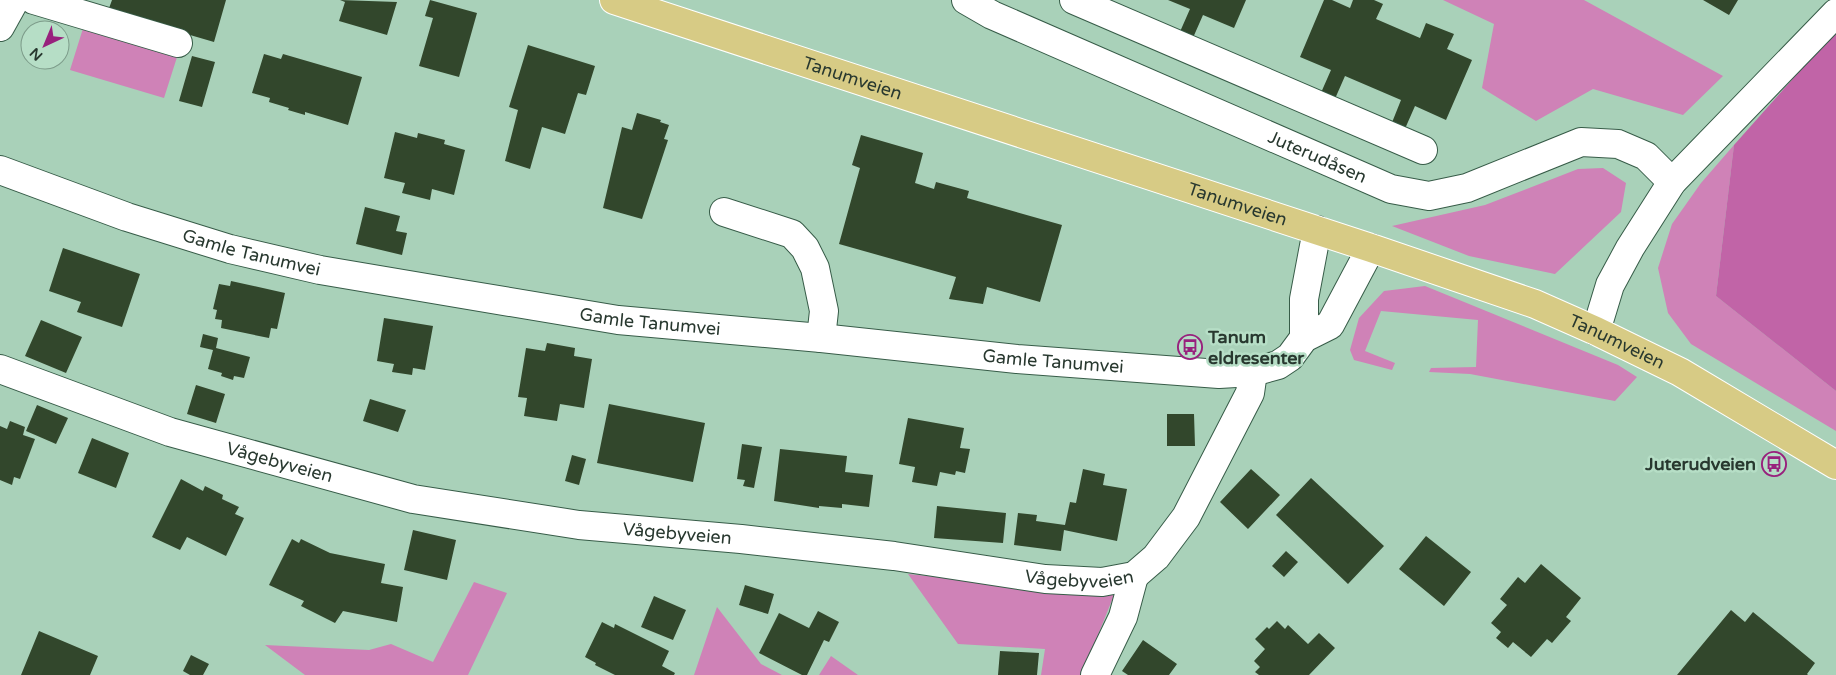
<svg xmlns="http://www.w3.org/2000/svg" width="1836" height="675" font-family="'Varela Round',sans-serif">
<rect width="100%" height="100%" fill="#a9d1b9"/>
<path fill="#cf82b7" d="M1443,0h141l139,76 -40,39 -90,-26 -57,32 -54,-33 12,-64z
M85,22l93,32 -14,44 -94,-28z
M1734,145l-18,151 120,95v40l-145,-87 -23,-31 -10,-45 14,-44 29,-41z
M1603,168l23,15 -5,29 -66,62 -86,-18 -77,-30 93,-21 93,-36z
M1425,286l193,79 19,12 -22,24 -145,-27 -41,-2 2,-4 45,-1 2,-47 -97,-9 -16,40 30,12 -3,7 -38,-10 -4,-10 9,-32 25,-27z
M908,574l206,21 -32,80h-41l4,-26 -87,-5z
M474,582l33,11 -39,82h-163l-40,-30 104,5 22,-6 42,18z
M717,607l44,57 21,11h-88z
M831,656l27,19h-39z"/>
<path fill="#c164a7" d="M1836,30v361l-120,-95 18,-151z"/>
<path fill="#32472c" d="M112,0h114l-12,42 -106,-31z
M340,0l57,2 -10,33 -48,-14 6,-19z
M430,0l47,13 -18,64 -40,-11 14,-48 -8,-2z
M1168,0h78l-12,28 -31,-13 -11,25 -13,-6 11,-25z
M1324,0h8l18,8 3,-8h21l9,4 -7,15 44,19 6,-15 28,11 -7,15 25,11 -26,60 -31,-14 -11,25 -13,-6 10,-25 -56,-24 -11,25 -14,-6 11,-25 -31,-13z
M1703,0h35l-9,15z
M528,45l67,21 -9,29 -8,-2 -13,41 -23,-7 -12,42 -25,-8 13,-51 -9,-3z
M264,54l17,5 2,-5 79,23 -14,48 -43,-13v3l-17,-5 1,-2 -20,-6 1,-4 -18,-5z
M192,56l23,6 -13,45 -23,-6z
M637,113l24,7 -1,2 9,3 -5,14 4,1 -26,79 -39,-11 19,-81 10,3z
M395,132l22,6 1,-5 27,7 -1,4 21,6 -11,45 -22,-6 -2,11 -28,-7 3,-10 -21,-5z
M861,135l62,18 -8,30 19,6 2,-7 33,9 -2,7 95,27 -22,77 -53,-15 -4,17 -34,-5 7,-22 -117,-33 21,-76 -8,-3z
M365,207l35,9 -4,15 11,2 -5,22 -46,-11z
M63,248l77,26 -18,53 -45,-15 4,-10 -32,-11z
M231,281l54,12 -8,36 -6,-1 -2,10 -48,-10 1,-8 -7,-1 2,-9 -4,-1 6,-25 11,2z
M384,318l49,8 -8,44 -12,-2 -1,7 -20,-3 2,-8 -17,-3z
M41,320l41,17 -16,36 -41,-17z
M203,334l15,4 -2,10 34,9 -6,21 -10,-2 -1,4 -12,-4 1,-3 -14,-4 5,-19 -13,-3z
M547,343l28,5 -1,8 18,3 -8,49 -24,-4 -3,17 -33,-5 3,-18 -9,-1 8,-49 19,3z
M196,385l29,9 -9,29 -29,-9z
M370,399l36,11 -8,22 -35,-11z
M609,404l96,19 -12,59 -96,-19z
M37,405l31,13 -12,26 -30,-13z
M1167,414h27l1,32h-28z
M908,418l56,10 -4,20 10,1 -5,24 -9,-2 -1,4 -15,-3 -3,14 -25,-4 3,-15 -16,-3z
M10,421l15,6 -2,8 12,4 -15,40 -6,-2 -2,8 -12,-5v-54l7,3z
M92,438l37,15 -13,35 -38,-15z
M742,444l20,3 -8,41 -11,-2 2,-6 -8,-1z
M780,449l67,7 -2,16 28,3 -4,32 -27,-3v4l-23,-2v2l-45,-7z
M572,455l14,4 -7,26 -14,-4z
M1083,469l22,5 -2,11 24,4 -10,52 -53,-11 -3,21 -47,-6 4,-32 19,2 -1,6 29,4 5,-23 6,1z
M1251,469l29,26 -32,34 -28,-27z
M1311,478l73,68 -36,38 -72,-69z
M181,479l22,12 2,-5 18,9 -1,4 17,8 -4,7 9,4 -18,38 -39,-19 -7,13 -28,-13z
M937,506l69,7 -3,30 -69,-5z
M413,530l43,10 -9,40 -43,-10z
M1426,536l45,36 -27,34 -45,-37z
M292,539l7,4 2,-4 29,14 55,11 -4,19 22,4 -6,35 -54,-11 -8,12 -34,-17 3,-5 -35,-16z
M1286,551l12,11 -14,15 -12,-11z
M1541,564l40,34 -15,19 5,4 -19,22 -5,-4 -16,18 -18,-15 -5,6 -12,-10 5,-6 -10,-9 16,-18 -7,-6 18,-22 7,6z
M745,585l29,9 -6,20 -29,-9z
M654,596l32,14 -13,30 -32,-13z
M1731,610l14,12 8,-10 62,51 -8,11 1,1h-131z
M818,611l21,11 -10,20 -5,-2 -17,35h-5l-43,-22 20,-40 30,15z
M1277,621l8,8 3,-4 20,19 11,-11 16,15 -26,27h-50l-4,-3 5,-5 -6,-6 11,-12 -10,-10 12,-12 2,2z
M602,622l12,6 1,-4 54,27 -7,15 13,7 -1,2h-59l-20,-10 1,-2 -11,-6z
M39,631l59,25 -8,19h-69z
M1143,640l34,24 -8,11h-41l-6,-4z
M1000,651l39,2 -2,22h-39z
M191,655l18,9 -6,11h-13l-7,-4z"/>
<g fill="none" stroke-linecap="round" stroke-linejoin="round">
<defs>
<g id="minor">
<path d="M34,0l144,43"/>
<path id="s1" d="M966,0l26,15 399,174 38,7 38,-8 114,-46 37,2 28,12 26,26"/>
<path d="M1074,0l349,150"/>
<path d="M0,27l15,-27"/>
<path id="s2" d="M0,170l127,47 103,32 90,21 142,24 156,26 203,18 196,21 202,15 34,-2 25,-7 12,-8 14,-19 26,-13 41,-77"/>
<path d="M724,212l68,22 13,14 10,20 9,43 -3,27"/>
<path d="M1596,331l14,-46 20,-37 42,-66 164,-169"/>
<path d="M1304,338v-39l13,-69"/>
<path id="s3" d="M0,369l170,63 243,67 166,26 162,14 153,17 151,23 57,3 32,-6 22,-19 30,-40 64,-124 3,-21"/>
<path d="M1095,675l28,-58 11,-41"/>
</g>
<g id="major">
<path id="s4" d="M614,0l757,248 164,56 61,27 84,41 156,93"/>
</g>
</defs>
<use href="#minor" stroke="#375c48" stroke-width="30"/>
<use href="#major" stroke="#fff" stroke-width="30"/>
<use href="#minor" stroke="#fff" stroke-width="28"/>
<use href="#major" stroke="#d7cb85" stroke-width="28"/>
</g>
<defs>
<symbol id="bus-ring" viewBox="-11 -11 22 22"><circle r="9.5" fill="#b6dec6" stroke="#98217d" stroke-width="1.5"/><path d="M-5-6H5V4H4V6H2V4H-2V6H-4V4H-5ZM-3.5-4V0h7V-4ZM-3.5 1.2v1.5H-2V1.2ZM2 1.2v1.5H3.5V1.2Z" fill="#98217d"/></symbol>
</defs>
<g fill-rule="evenodd">
<use href="#bus-ring" x="1176" y="333" width="28" height="28"/>
<use href="#bus-ring" x="1760" y="450" width="28" height="28"/>
</g>
<g text-anchor="middle" dominant-baseline="central" stroke-width="5" stroke-linejoin="round" paint-order="stroke">
<g font-size="18" fill="#28382f" stroke="#b6dec6">
<text stroke="none"><textPath href="#s4" startOffset="251">Tanumveien</textPath></text>
<text stroke="none"><textPath href="#s1" startOffset="385">Juterudåsen</textPath></text>
<text stroke="none"><textPath href="#s4" startOffset="656">Tanumveien</textPath></text>
<text stroke="none"><textPath href="#s2" startOffset="265">Gamle Tanumvei</textPath></text>
<text stroke="none"><textPath href="#s2" startOffset="670">Gamle Tanumvei</textPath></text>
<text stroke="none"><textPath href="#s4" startOffset="1060">Tanumveien</textPath></text>
<text stroke="none"><textPath href="#s2" startOffset="1075">Gamle Tanumvei</textPath></text>
<text stroke="none"><textPath href="#s3" startOffset="295">Vågebyveien</textPath></text>
<text stroke="none"><textPath href="#s3" startOffset="700">Vågebyveien</textPath></text>
<text stroke="none"><textPath href="#s3" startOffset="1105">Vågebyveien</textPath></text>
</g>
<g font-size="18" font-weight="bold" fill="#28382f" stroke="#b6dec6" text-anchor="start">
<text x="1208" y="337">Tanum<tspan x="1208" dy="21">eldresenter</tspan></text>
<text x="1756" y="464" text-anchor="end">Juterudveien</text>
</g>
</g>
<g transform="translate(45 45) rotate(224)"><circle r="24" fill="#b6dec6" stroke="#7d9c8a"/>
<path d="M0-4L9 19L0 12L-9 19Z" fill="#98217d"/>
<text y="-8" font-size="14" font-weight="bold" text-anchor="middle" fill="#28382f">N</text>
</g>
</svg>
